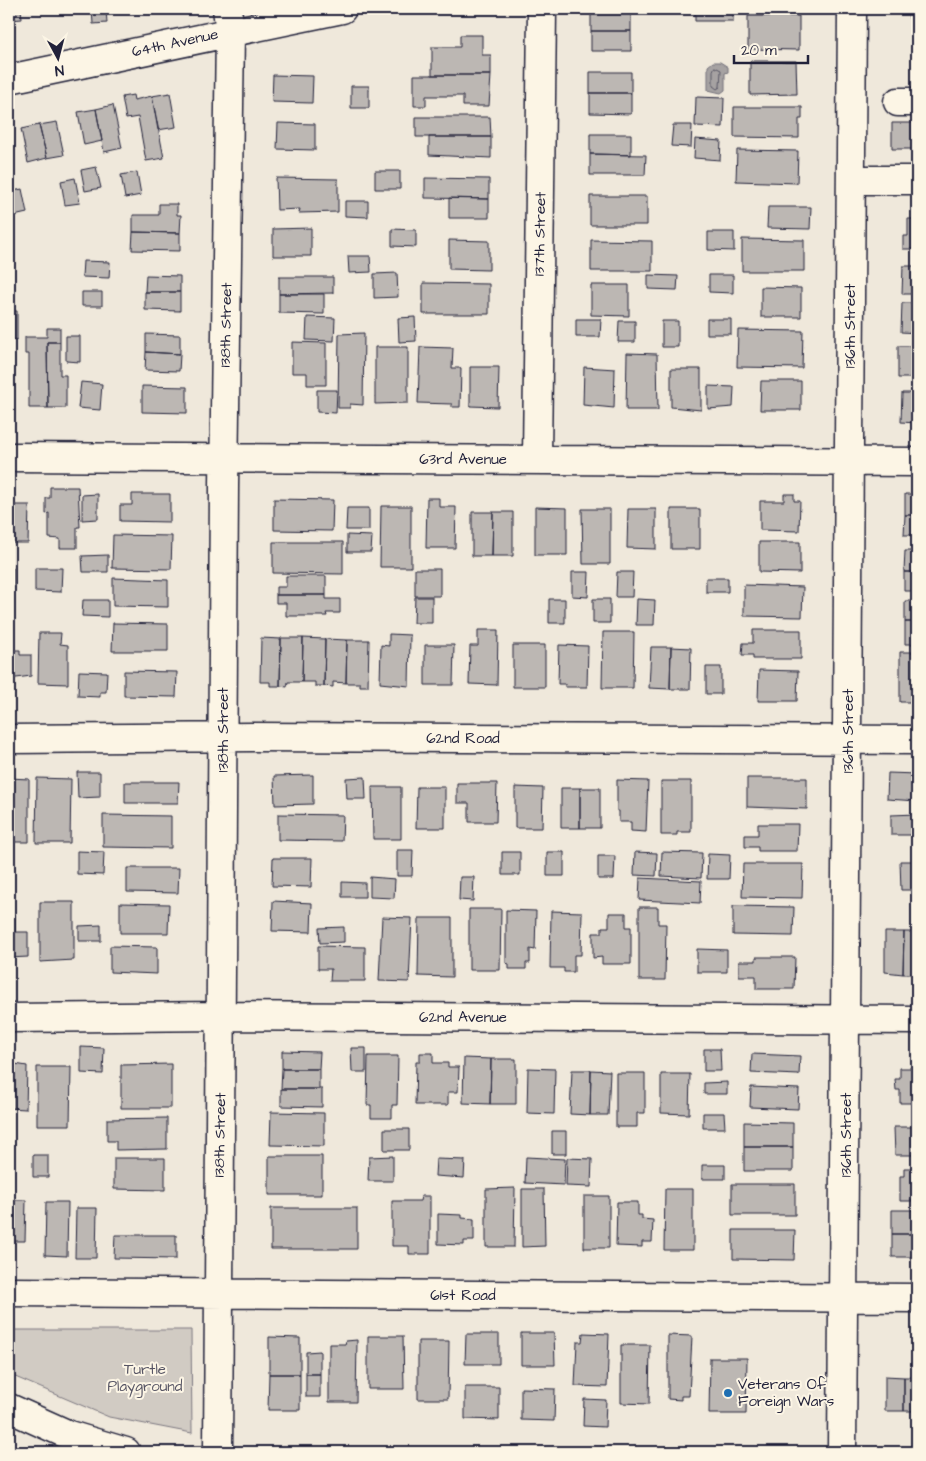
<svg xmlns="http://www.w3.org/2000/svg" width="926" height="1461" font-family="'Architects Daughter',sans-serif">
<rect width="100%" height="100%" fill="#efe8db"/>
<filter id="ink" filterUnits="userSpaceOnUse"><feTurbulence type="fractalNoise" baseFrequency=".02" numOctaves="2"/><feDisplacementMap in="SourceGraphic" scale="10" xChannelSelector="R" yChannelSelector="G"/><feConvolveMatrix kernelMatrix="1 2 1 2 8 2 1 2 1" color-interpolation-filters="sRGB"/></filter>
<g filter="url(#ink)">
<path fill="#d1cbc3" stroke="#7a767f" d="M9,1330h182l1,103 -83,-16 -96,-41 -4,-4z"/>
<path fill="#a6a2a2" stroke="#716f79" d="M713,62h7l8,5v5l-3,1v17l-4,3 -13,-3v-24z"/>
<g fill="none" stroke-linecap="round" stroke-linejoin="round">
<path stroke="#575564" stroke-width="1" d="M715,67l6,3 -1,17 -3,2 -4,-3v-15z"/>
</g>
<path fill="#bcb7b3" stroke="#22223b" d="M9,9h12l1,10 -13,1z
M92,9h14l1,14 -14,1z
M695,9h38v12h-38z
M917,9v18l-6,1 -3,-17z
M591,12h40v19h-40z
M748,16h51v34l-51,-1z
M591,31h40v20h-40z
M460,35h22v20h9v20h-59v-28h28z
M750,61h46l1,33 -47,1z
M590,72h41v21h-41z
M273,75l40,1 -1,27 -40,-1z
M414,75h77l-2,31h-26v-10h-37v10h-12z
M351,86h18v22h-18z
M170,93l6,34 -18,3 -6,-34z
M590,93h41v21l-41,-1z
M133,95l1,5 18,-4 12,62 -18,3 -8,-44 -12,2 -4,-22z
M696,97l28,1 -1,29 -28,-1z
M113,105l9,43 -18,4 -8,-43z
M734,107h68v12h-3v19l-65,-1z
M96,109l6,32 -18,4 -6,-33z
M416,117h74l1,20h-75z
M57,122l7,33 -17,3 -8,-33z
M278,123l37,1v26l-38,-1z
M892,123h25v26h-25z
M39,125l8,33 -19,5 -7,-34z
M673,125h19l-1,22 -20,-1z
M590,134h41v21l-41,-1z
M429,137h62v21l-62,-3z
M695,139l26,2 -1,19 -26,-2z
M737,150l61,1 -1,32 -61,-2z
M590,154l56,1 -1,20h-55z
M96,167l5,21 -16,3 -4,-21z
M375,171h25v18h-25z
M137,172l4,23 -16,3 -4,-23z
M75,178l5,25 -15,2 -4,-24z
M276,178l62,1v33l-39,1 1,-4 -23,1z
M425,178l64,1v20l-64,-1z
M22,189l5,24 -13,3 -5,-24z
M590,196h57v29h-57z
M449,198l40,1v19h-40z
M345,201h23v16l-23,-1z
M159,204h18v11h4l-1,18 -47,-1v-17h26z
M768,207h43l-1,22 -43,-1z
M908,219h9v30h-14v-13h5z
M311,228v28h-38v-27z
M392,229l24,1v17l-24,-1z
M133,232l47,1v18l-48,-1z
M708,232h26v19l-26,-1z
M742,239l62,1v31h-62z
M449,240l40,1v29l-40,-1z
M591,240l61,1v30h-61z
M348,256h22l1,16 -22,1z
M83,261l27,1 -1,16 -27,-1z
M903,266h14v28h-15z
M397,273l1,24 -24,1v-24z
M146,275l34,1v16h-35z
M648,275l30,1 -1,14 -29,-1z
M709,275h24v18l-24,-1z
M279,277h54v16l-54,1z
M423,283l66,1v30h-66z
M591,285h38v31l-38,-1z
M761,287l40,1v29h-40z
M82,292h20v14h-20z
M145,292h35v19l-35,-1z
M279,294h45v20l-45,-1z
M902,303h15v30l-16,-1z
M9,311h8v29h-8z
M307,317l28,1 -1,23 -28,-1z
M415,317l1,24 -17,1 -1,-24z
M576,319h25l-1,18h-24z
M707,319h24v15h-24z
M619,321h16v21h-17z
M662,321h16v26h-16z
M47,328h13v14h-13l1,66h-19v-54h-4v-17h22z
M738,330l65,1 -1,37 -65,-1z
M364,333l-1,72 -13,-1v4h-12l1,-74z
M146,334l34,1v19l-34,-2z
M66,336h14v26l-14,-1z
M47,342h13v33h6v33h-18z
M292,342l34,1v42h-19v-12h-15z
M898,346h19v32h-19z
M375,347h33v56l-33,1z
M420,347l33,1 -1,20h9l-1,39h-8v-3l-34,-1z
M146,352l34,2 -1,17 -34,-1z
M627,353l30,1 1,56h-32z
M470,367h29l-1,40 -28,-1z
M584,367l31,2 -1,39 -31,-3z
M671,369h30v41l-30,-3z
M761,381h40v29h-41z
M81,382l21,2 -2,26 -22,-2z
M142,386l45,1v26l-45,-1z
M708,386l26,1 -1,20 -25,2z
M317,390h20l-1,23 -19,-1z
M902,393h15v30l-16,-1z
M50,487h28l2,40h-3v21h-17v-9l-11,-1v-25l-3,1v-16h4z
M98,494v25l-16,1v-25z
M132,494h38v28l-50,-1v-16h12z
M784,494h10v7h6l-1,30 -39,-1v-29h24z
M905,494h12v21h-12z
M427,498h12v9h17l-1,41h-29z
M274,499l59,1 -1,31 -58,-1z
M9,505h20l-1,38h-19z
M381,506h30v61h-31z
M535,507l32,1v47h-32z
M347,508h22v22h-23z
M582,509h28v55h-27z
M628,509h28v40l-29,-1z
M671,509h29v40h-29z
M472,512h21l-1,44h-20z
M493,512h20v44h-21z
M905,515h12v20h-13z
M113,535l59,1 -1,33 -59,-1z
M347,535l25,1 -1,16h-24z
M273,542h70v32l-70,-1z
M759,542h41v31l-41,-1z
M905,551h12v21h-13z
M108,555v17h-25l-1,-16z
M9,568h4v25h-4z
M35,568h27l-1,24 -26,-1z
M415,569h25v27h-25z
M572,572h17l-1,25 -16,-1z
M617,572h16l-1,25h-16z
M904,572h13v19h-13z
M286,576h40v19h-50v-8h10z
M113,578l55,2v27l-55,-1z
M706,578h22v14h-22z
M744,585l59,2 -1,30 -58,-1z
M276,595h50v4h14v14h-14l1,3h-41v-13h-10z
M415,597h17v26h-18z
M549,599h16v24h-16z
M593,599h17v24h-17z
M637,599l18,1 -1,25h-18z
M83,600h25v17l-26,-1z
M905,601h12v21h-12z
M905,622h12v22h-12z
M113,623l55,1v27h-56z
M478,630h20l-1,55 -28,-1 1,-38h8z
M753,630h48v29h-48v-4h-11l1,-12h10z
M603,632h31l-1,56h-31z
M39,633h22l-1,11 8,1v39l-30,-1z
M389,634l21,1 -1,51 -29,-3 1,-38 8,1z
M261,638l20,1 -1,47h-10v-4h-10z
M281,638h22l-1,44h-14l-1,5 -7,-1z
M303,638l22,1 -1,47h-9v-4h-13z
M325,639l22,1 -1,43 -13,-1v5l-9,-1z
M347,640h22l-1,46h-8v-3h-14z
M425,645h29l-1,40h-28z
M513,645h32v42h-32z
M559,645l29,1 -1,41h-22v-3h-7z
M651,647h20l-1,42 -21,-1z
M671,647l20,1 -1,41h-20z
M9,650h11v5h11v21l-22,3z
M900,652h17v50h-17z
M706,667h15v27h-15z
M759,670l39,1 -1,30h-39z
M79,671l28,1 -1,20h-6v5l-22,-1z
M124,671l53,1 -1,25 -52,-1z
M77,772h23v25l-22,1z
M888,773l29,1v27l-30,-2z
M313,775v29l-38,1 -1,-29z
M365,777l1,22h-19l-1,-21z
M9,778l20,1v63h-20z
M37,778l34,1 -1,64h-34z
M747,778h60v31l-60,-2z
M617,780l31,1 -2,51 -15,-1v-9h-12v-11h-2z
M661,781h30v51h-14v3h-16z
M125,782h54l-1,21h-53z
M457,783h40l-1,39h-27v-19h-12z
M372,787h29v52h-28z
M417,787h28v41h-29z
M515,787l28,1 -1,40h-27z
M561,788h19v40h-19z
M580,788h20v40h-20z
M278,814l65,1 -1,26 -64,-1z
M917,814v21h-26v-20z
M103,815l68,1v32l-68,-1z
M758,824h40l-1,27h-39v-4h-13v-12h13z
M397,850h16l-1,26h-15z
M77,851l27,1 -1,23 -26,-1z
M502,852h18v23h-18z
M547,852h17v24h-17z
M635,852l22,1 -1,23 -22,-1z
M662,852l40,1 -1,25 -40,-2z
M708,854l22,1 -1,24h-22z
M598,856h17l-1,23h-16z
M273,858h39l-1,29 -39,-1z
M900,861h17v29h-16z
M743,864h60l-1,34 -60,-1z
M127,868h52l-1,25 -51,-1z
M370,877l25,2 -1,19 -24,-1z
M460,877h14l-1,24 -14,-1z
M640,878l61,3 -1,22 -61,-3z
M342,882l23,1v14h-23z
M273,901l39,2 -1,29 -39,-1z
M40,902h34v58l-34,2z
M120,903l49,1 -1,29h-48z
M733,906l61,1 -1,29 -60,-1z
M639,907h19v17h8l-1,56h-26z
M469,909h32l-1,61h-31z
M506,910l30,1 -1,39 -5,-1v14h-4v6h-17v-5l-3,-1z
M551,911l31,1 -1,43h-7v17h-10v-4h-14z
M609,913h17v14h5v37h-29v-7l-9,1v-25h9v-6h7z
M9,915h6v17h13v25l-19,1z
M382,917l30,1 -3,64 -30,-1z
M419,918h33v59l-34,-1z
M101,925v16h-22v-15z
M344,927v15l-24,1 -1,-15z
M885,932h19l-1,42 -18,-2z
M904,932h13v39l-2,3h-12z
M110,946l47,1v27l-47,-2z
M318,946l47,1v34h-35l1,-12h-13z
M697,949l30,1v22h-30z
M756,957h39l-1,32h-38v-13h-17v-15h17z
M81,1047l23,1 -1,26 -22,-1z
M351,1048h15v24h-14z
M704,1049h16l1,22h-17z
M282,1051l38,1 -1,17h-37z
M420,1053h13v10h15v4h11l-1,25h-10v13h-33l1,-43h4z
M752,1054l48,2 -1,19 -48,-2z
M368,1056h30l-1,49h-5v13h-21v-13h-4z
M464,1058l27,1 -1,45 -27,-1z
M491,1059h25v45h-26z
M9,1063l18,3 -1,43 -17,-1z
M171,1064v44h-50v-43z
M37,1067h34l-1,58h-33z
M528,1068l27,1 -1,45 -27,-1z
M900,1068h17v35h-17v-13h-4l-1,-11h5z
M282,1069h37v20h-38z
M572,1070h19l-1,45 -20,-1z
M591,1070l19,1 -2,44h-18z
M616,1073h29v40h-8v14h-21z
M661,1074h29l-1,40 -28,-1z
M727,1082v12h-23v-11z
M751,1087l48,2 -1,20 -48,-2z
M281,1089h41v18l-41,-1z
M271,1112l53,1v33l-54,-1z
M703,1113h21l1,15h-22z
M167,1118v31l-51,1v-9h-9v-22z
M744,1122l49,1v24h-49z
M894,1127h23v28h-22z
M384,1129h25v21h-25z
M552,1131h14v23h-14z
M744,1147h49v24h-49z
M33,1155h15v22h-15z
M269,1156h53v39h-53z
M393,1156v25h-25l1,-24z
M526,1157l39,2 -1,26 -39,-2z
M114,1158h51v32l-51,-1z
M567,1158l25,1 -1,28 -25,-1z
M436,1159l29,1 -1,18 -29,-2z
M702,1165h23v14h-23z
M904,1168h13v33h-17v-25h4z
M732,1184h63v31h-63z
M515,1188l-1,59h-28v-58z
M522,1189h22l1,57 -23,1z
M665,1189h28v61h-29z
M421,1196h9v58h-21v-8h-17v-45h28z
M584,1196h25v52h-25z
M9,1200h17l-1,41h-13v7h-3z
M46,1202h22l-1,54 -22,-1z
M617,1202h21v13h4v4l11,1 -1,22h-10v5l-26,-1z
M76,1208h21l-1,50h-21z
M271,1208h86v41h-86z
M892,1210h25v24h-25z
M438,1214l24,1v3l12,1v22h-10v4l-26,-1z
M733,1230h62l-1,30 -61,-1z
M892,1234h25v23h-25z
M115,1235h61v24l-62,-1z
M521,1333h33l1,32h-34z
M583,1333l26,1 -2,53 -32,-1 2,-44h5z
M466,1334h33v30h-34z
M668,1335l24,1 -3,60h-8v4l-13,-1z
M368,1336h35l1,53h-36z
M269,1337l31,1v36h-31z
M357,1340l-1,62h-27v-58h16l1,-3z
M418,1341h31l-1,58h-30z
M621,1345h29l-1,59 -28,-1z
M320,1351v23h-14v-22z
M710,1358h37l-1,56h-37z
M269,1374h31v36h-32z
M306,1374h14v23h-14z
M885,1376l19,1v34h-19z
M904,1377h13v34h-13z
M465,1387h34v33l-34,-1z
M521,1388l34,1 -1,32 -33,-1z
M584,1399l22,1 -1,27 -22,-1z"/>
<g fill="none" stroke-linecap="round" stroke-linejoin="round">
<defs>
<path id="minor" d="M9,79l333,-70
M898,102h19
M852,180h65
M9,457l908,5
M537,459l5,-450
M9,739l244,-2 664,3
M9,1018l213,-2 695,4
M9,1292l908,6
M218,1452l6,-965 6,-456 -3,-22
M842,1452l10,-1443"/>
<path id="major" d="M9,1408l60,27 57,17"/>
</defs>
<use href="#minor" stroke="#22223b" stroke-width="31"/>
<use href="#major" stroke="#22223b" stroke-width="31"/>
<use href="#minor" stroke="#fcf5e5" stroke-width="28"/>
<use href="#major" stroke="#fcf5e5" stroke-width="28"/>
</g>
</g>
<circle fill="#1f6fb2" stroke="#fcf5e5" stroke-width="2" cx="728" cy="1393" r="5"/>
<g text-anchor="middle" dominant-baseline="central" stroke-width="4" stroke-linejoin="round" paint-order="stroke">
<g font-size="15" fill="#22223b" stroke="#fcf5e5">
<text transform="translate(175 43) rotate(-12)">64th Avenue</text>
<text transform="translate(540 234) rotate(-89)">137th Street</text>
<text transform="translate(226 325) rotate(-89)">138th Street</text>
<text transform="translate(850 326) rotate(-90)">136th Street</text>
<text x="463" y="459">63rd Avenue</text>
<text transform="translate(223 730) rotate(-90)">138th Street</text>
<text transform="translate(848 731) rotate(-90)">136th Street</text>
<text x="463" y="738">62nd Road</text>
<text x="463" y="1017">62nd Avenue</text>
<text transform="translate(220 1135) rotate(-89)">138th Street</text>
<text transform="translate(846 1135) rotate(-90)">136th Street</text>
<text x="463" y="1295">61st Road</text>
</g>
<g font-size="15" fill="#575564" stroke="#fcf5e5">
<text x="145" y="1369">Turtle<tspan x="145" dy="17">Playground</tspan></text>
</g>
<g font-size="15" fill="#22223b" stroke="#fcf5e5" text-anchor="start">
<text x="738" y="1384">Veterans Of<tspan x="738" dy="17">Foreign Wars</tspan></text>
</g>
</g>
<rect width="926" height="1461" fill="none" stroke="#fcf5e5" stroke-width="30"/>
<rect x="15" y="15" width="896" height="1431" fill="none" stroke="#22223b" stroke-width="2" filter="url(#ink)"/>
<g transform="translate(58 58) rotate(173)" stroke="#fcf5e5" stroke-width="4" paint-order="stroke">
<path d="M0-4L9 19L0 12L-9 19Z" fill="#22223b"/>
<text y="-8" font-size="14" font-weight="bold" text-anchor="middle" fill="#22223b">N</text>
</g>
<path d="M734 55v8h74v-8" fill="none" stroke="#22223b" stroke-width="2.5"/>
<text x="741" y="55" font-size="15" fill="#22223b" stroke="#fcf5e5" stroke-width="4" paint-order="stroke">20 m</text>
</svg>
